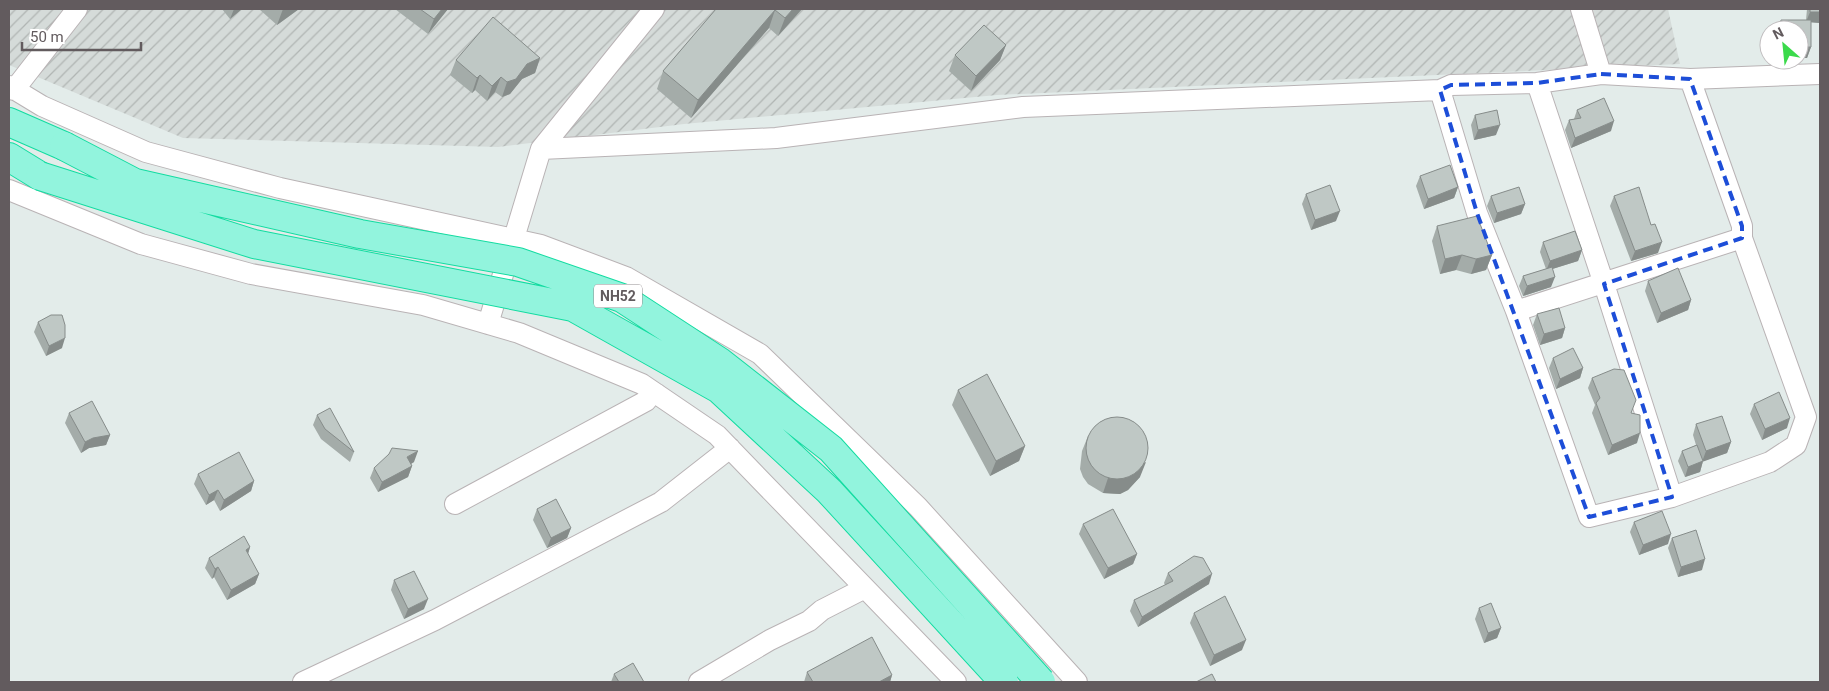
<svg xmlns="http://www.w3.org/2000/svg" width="1829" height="691" font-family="Roboto,sans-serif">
<defs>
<pattern id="industrial-furrows" width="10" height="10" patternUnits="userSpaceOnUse" patternTransform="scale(1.25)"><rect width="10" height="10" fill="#d5dbd9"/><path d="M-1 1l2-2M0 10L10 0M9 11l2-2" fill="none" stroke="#b0b5b3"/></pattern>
</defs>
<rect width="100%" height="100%" fill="#e3ecea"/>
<path fill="url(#industrial-furrows)" d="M9,9h1659l12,55 -683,31 -313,29 -186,23 -315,-9 -174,-73z"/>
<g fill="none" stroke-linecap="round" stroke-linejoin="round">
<defs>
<path id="minor" d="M1581,9l20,65
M1537,83l67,201 68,213
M9,86l33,20 104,46 134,36 261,57 85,32 134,77 158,153 159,175
M14,90l63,-81
M1440,90l37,123 39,98 73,206 83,-20 98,-35 26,-17 10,-28 -64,-179v-12l-52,-147
M541,149l235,-11 247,-31 417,-17 11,-5 86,-2 64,-9 89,5 130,-5
M9,190l132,54 110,30 172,31 96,28 123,51 75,51 239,247
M1516,311l226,-73
M488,324l53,-175 113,-140
M455,504l191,-103 7,-9 4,2
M303,682l132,-62 226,-118 69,-54
M699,682l71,-42 39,-19 13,-11 43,-22"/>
<path id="highway" d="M9,122l55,24
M9,157l31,19"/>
</defs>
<use href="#minor" stroke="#b9b3b5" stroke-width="22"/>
<use href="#highway" stroke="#13dca1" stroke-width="30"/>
<use href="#minor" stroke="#fff" stroke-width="20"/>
<use href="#highway" stroke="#92f4dd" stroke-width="28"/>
<defs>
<path id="highway-bridge" d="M64,146l71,37 225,51 158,28 104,36 98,64 111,87 210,233
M40,176l214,68 319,63 146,82 110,102 175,191"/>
</defs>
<use href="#highway-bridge" stroke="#13dca1" stroke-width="30" stroke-linecap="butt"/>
<use href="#highway-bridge" stroke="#92f4dd" stroke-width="28"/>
</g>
<path fill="#a4aca9" d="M222,9h20l-12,10z
M259,9h40l-22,16z
M395,9h53l-20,25z
M716,9h86l-24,27 -9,-8 -78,90 -34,-29 6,-18z
M1807,9h13v14l-9,-1v25l-4,11h-8v-28h-22l4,-10h25z
M1006,45l-6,15 -29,31 -22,-20 6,-16z
M540,58l-5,15 -13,6 -12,15 -8,3 -7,-5 -8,9 -12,-11 -3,3 -22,-18 6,-15z
M1577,110l34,21 -40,17 -6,-18 4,-10 5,-1z
M1475,115l21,20 -22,5 -3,-15z
M1420,176l38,11 -4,11 -30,11 -8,-23z
M1306,194l30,27 -25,9 -9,-26z
M1491,196l34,8 -4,10 -27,9 -7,-17z
M1614,196l44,57 -27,8 -21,-55z
M1437,226l55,29 -6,15 -15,4 -15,-4 -16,4 -8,-33z
M1543,242l39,8 -4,11 -26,8 -1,18 -28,9 -4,-10 4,-10 23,-7 -6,-17z
M1648,281l43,19 -3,10 -31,13 -12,-32z
M1537,314l28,14 -3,10 -22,7 -7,-20z
M38,322l24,26 -16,8 -12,-24z
M1553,358l30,10 -3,10 -24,11 -7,-21z
M1592,378l39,35 6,30 -29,12 -16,-42 3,-8 -7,-17z
M958,390l67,56 -6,15 -29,15 -38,-71z
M1754,404l33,24 -25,12 -12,-26z
M69,413l41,22 -4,10 -17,3 -8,5 -16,-30z
M317,415l37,37 -4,10 -29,-23 -8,-14z
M1696,424l35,18 -4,11 -24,8 -3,11 -15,5 -7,-16 4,-10 14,-6 -3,-10z
M1088,436l52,41 -12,13 -8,4 -17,-1 -15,-9 -5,-7 -3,-8 2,-18z
M414,462l-3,2 1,2 -4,11 -30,15 -8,-14 4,-10z
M198,474l56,7 -3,10 -31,20 -6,-11 -8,5 -12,-21z
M537,509l34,19 -4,10 -20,10 -14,-28z
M1634,522l34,22 -29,11 -9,-23z
M1083,524l54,30 -4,10 -29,15 -25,-45z
M1672,538l30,32 -24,7 -10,-29z
M250,547l-2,7 11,20 -4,10 -28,16 -13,-23 -2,2 -7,-11 4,-10z
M1168,573l41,11 -71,43 -8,-16 4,-11 31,-15 -1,-2z
M394,580l30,29 -20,10 -13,-29z
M1479,608l22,20 -4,10 -13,5 -9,-24z
M1194,613l48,37 -32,16 -20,-43z
M807,672l85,3 -2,7h-86z
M614,674l30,8h-33z"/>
<path fill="#868c8a" d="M234,9h8l-12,10z
M283,9h16l-22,16z
M442,9h6l-20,25 6,-15z
M793,9h9l-24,27 7,-18z
M775,10l-6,18 -78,90 7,-18z
M1810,12h10v11l-14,-1z
M1006,45l-6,15 -29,31 5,-15z
M1799,47h12l-4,11h-8z
M540,58l-5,15 -13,6 -12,15 -8,3 5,-15 20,-18z
M480,75l-5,15 -3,3 5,-15z
M501,77l-6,15 -8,9 5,-15z
M1614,121l-3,10 -40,17 4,-10z
M1500,125l-4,10 -22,5 4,-10z
M1458,187l-4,11 -30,11 4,-10z
M1525,204l-4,10 -27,9 3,-10z
M1340,211l-4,10 -25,9 4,-10z
M1662,242l-4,11 -27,8 4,-10z
M1582,250l-4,11 -32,10 4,-10z
M1462,255l-6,15 -16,4 5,-15z
M1492,255l-6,15 -15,4 5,-15z
M1555,277l-4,10 -28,9 4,-10z
M1691,300l-3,10 -31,13 4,-10z
M1565,328l-3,10 -22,7 4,-11z
M65,338l-3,10 -16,8 3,-10z
M1583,368l-3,10 -24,11 4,-10z
M1790,418l-3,10 -25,12 3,-11z
M1640,433l-3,10 -29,12 4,-10z
M110,435l-4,10 -17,3 -8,5 4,-11 8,-4z
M1731,442l-4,11 -25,9 4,-11z
M1025,446l-6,15 -29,15 6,-15z
M418,451l-4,11 -10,6 3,-11z
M1703,461l-3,11 -15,5 3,-10z
M1146,462l-6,15 -12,13 -8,4 -17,-1 5,-15z
M412,466l-4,11 -30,15 4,-10z
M254,481l-3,10 -31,20 4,-11z
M218,490l-4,10 -8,5 3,-10z
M571,528l-4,10 -20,10 4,-10z
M1671,534l-3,10 -29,11 4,-10z
M250,547l-3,10 -1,-7z
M1137,554l-4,10 -29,15 4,-11z
M1705,559l-3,11 -24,7 3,-10z
M218,567l-4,10 -2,2 3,-10z
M259,574l-4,10 -28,16 4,-10z
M1212,574l-3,10 -71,43 4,-10z
M428,599l-4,10 -20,10 4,-10z
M1501,628l-4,10 -13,5 4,-10z
M1246,640l-4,10 -32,16 4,-11z
M892,675l-2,7h-11z"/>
<path fill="#bfc8c5" stroke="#868c8a" d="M420,9h22l-8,10z
M716,9h77l-8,9 -10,-8 -77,90 -35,-29z
M1810,9h10v3h-10z
M493,17l47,41 -13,6 -11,15 -9,3 -6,-5 -9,9 -12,-11 -3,3 -21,-18z
M1781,20h30v27h-12v-17h-19z
M984,25l22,20 -30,31 -21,-21z
M1604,98l10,23 -39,17 -6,-18 12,-2 -4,-8z
M1497,110l3,15 -22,5 -3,-15z
M1450,165l8,22 -30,12 -8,-23z
M1330,185l10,26 -25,9 -9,-26z
M1519,187l6,17 -28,9 -6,-17z
M1639,187l12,38 4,-1 7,18 -27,9 -21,-55z
M1477,216l15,39 -16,4 -14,-4 -17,4 -8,-33z
M1575,231l7,19 -32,11 -7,-19z
M1552,267l3,10 -28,9 -4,-10z
M1678,268l13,32 -30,13 -13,-32z
M1559,308l6,20 -21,6 -7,-20z
M51,315h11l3,10v13l-16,8 -11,-24z
M1573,348l10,20 -23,11 -7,-21z
M1614,369l10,1 12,30 -5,13 9,2v18l-28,12 -16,-42 4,-5 -8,-20z
M987,374l38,72 -29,15 -38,-71z
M1779,392l11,26 -25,11 -11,-25z
M92,401l18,34 -17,3 -8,4 -16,-29z
M330,408l24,44 -29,-23 -8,-14z
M1722,416l9,26 -25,9 -10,-27z
M1086 448a31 31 0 1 1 62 0a31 31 0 1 1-62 0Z
M1697,445l6,16 -15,6 -6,-16z
M392,448l26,3 -11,6 5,9 -30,16 -8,-14 15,-14z
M239,452l15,29 -30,19 -6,-10 -9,5 -11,-21z
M556,499l15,29 -20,10 -14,-29z
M1113,509l24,45 -29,14 -25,-44z
M1662,511l9,23 -28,11 -9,-23z
M1696,530l9,29 -24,8 -9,-29z
M244,536l6,11 -4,3 13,24 -28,16 -13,-23 -3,2 -6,-11z
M1194,556l9,2 9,16 -70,43 -8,-17 39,-19 -5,-8z
M414,571l14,28 -20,10 -14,-29z
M1225,596l21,44 -32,15 -20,-42z
M1491,603l10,25 -13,5 -9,-25z
M872,637l20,38 -13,7h-66l-6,-10z
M633,663l11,19h-25l-5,-8z
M1212,674l4,8h-20z"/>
<path fill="none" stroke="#1d4ed8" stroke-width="4" stroke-dasharray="10 6" stroke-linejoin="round" d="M1601,74l89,5 52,147v12l-138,46 68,213 -83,20 -112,-304 -37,-123 11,-5 86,-2z"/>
<g text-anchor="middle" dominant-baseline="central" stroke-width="5" stroke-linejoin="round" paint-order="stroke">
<rect fill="#fff" stroke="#918c8e" stroke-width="1" x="594" y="284.5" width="48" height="23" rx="4"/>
<g font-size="14" font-weight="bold" fill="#625b5e">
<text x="618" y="296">NH52</text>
</g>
</g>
<rect width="1829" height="691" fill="none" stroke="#625b5e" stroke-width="20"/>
<g transform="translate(1784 45) rotate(333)"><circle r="24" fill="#ffffff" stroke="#c0bdbf"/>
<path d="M0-4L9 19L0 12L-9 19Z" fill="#3bda4b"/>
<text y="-8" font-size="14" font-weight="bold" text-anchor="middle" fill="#625b5e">N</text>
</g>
<path d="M22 42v8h119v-8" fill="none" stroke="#625b5e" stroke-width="2.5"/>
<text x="30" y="42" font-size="15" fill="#625b5e" stroke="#ffffff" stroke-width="4" paint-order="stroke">50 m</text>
</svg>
